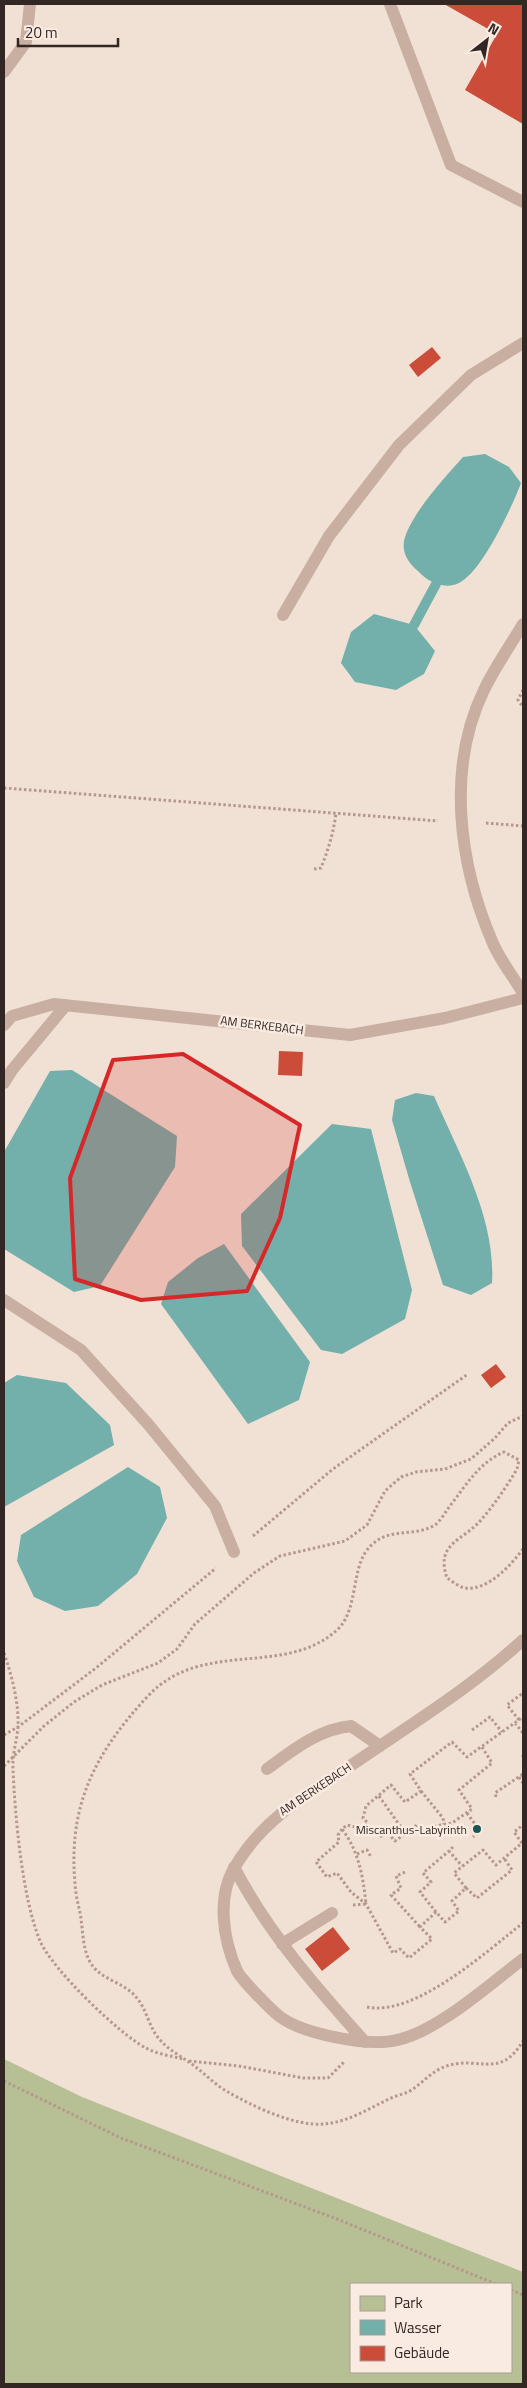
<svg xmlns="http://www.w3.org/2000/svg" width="527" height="2388" font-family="'Titillium Web',sans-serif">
<rect width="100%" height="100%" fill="#f1e1d5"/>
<path fill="#b7c095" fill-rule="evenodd" d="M4,2059l78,38 441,175v112h-519zM351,2284h160v88h-160z"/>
<path fill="#73afab" d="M485,454l24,13 12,16c-9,24 -39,89 -62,100 -15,7 -31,-1 -41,-12 -9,-8 -16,-17 -14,-30 6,-26 41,-64 59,-84z
M374,614l40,11 21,26 -11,23 -28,16 -41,-8 -14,-19 10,-31z
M72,1070l105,66 -2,31 -75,119 -26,6 -70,-43v-97l46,-81z
M416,1093l18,3c25,58 62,122 58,187l-21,12 -28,-10 -33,-103 -18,-62 3,-20z
M332,1124l39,5 41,161 -7,29 -63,35 -21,-4 -79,-104 -1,-32z
M224,1244l86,118 -11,38 -51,24 -87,-120 7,-22 30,-24z
M17,1375l49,8 44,42 4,20 -110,62v-124z
M128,1467l32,20 7,31 -30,56 -39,32 -33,5 -31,-14 -17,-36 4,-26z"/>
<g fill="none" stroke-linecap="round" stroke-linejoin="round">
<path stroke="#73afab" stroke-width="10" d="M414,625l22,-41"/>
</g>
<path fill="#cb4c39" d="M444,4h79v120l-58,-34 32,-56z
M432,347l9,11 -23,19 -9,-12z
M279,1051l24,1 -1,24 -24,-1z
M496,1364l10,13 -15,11 -10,-13z
M333,1927l17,22 -28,22 -17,-22z"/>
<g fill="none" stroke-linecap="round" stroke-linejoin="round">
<path stroke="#b5988b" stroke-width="3" stroke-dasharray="2.5 2.5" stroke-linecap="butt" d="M523,690l-5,10 5,7
M4,788l434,33
M486,823l37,3
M314,869l7,-1c7,-18 13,-36 15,-56
M253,1536l80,-67 135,-95
M523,1549c-12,16 -35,42 -58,39 -6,-1 -13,-7 -18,-10 -12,-35 16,-37 34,-58 13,-15 26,-34 36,-51l2,-9 -15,-8c-26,11 -40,36 -57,58 -3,5 -8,12 -12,15 -23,14 -51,-1 -70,28 -13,20 -8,59 -28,77 -53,48 -135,8 -189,66 -56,60 -82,114 -72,197 1,9 4,17 5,26 2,14 2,30 9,43 10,18 34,20 46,35 11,12 13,32 25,44 10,11 25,18 36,27 10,8 20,18 31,24 24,14 68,35 96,32 24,-2 44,-15 65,-25 8,-4 17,-5 24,-10 10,-7 20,-18 31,-22 34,-13 55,14 79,-26
M4,1653c8,24 15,49 14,74 -1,14 -6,27 -5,42 2,47 9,128 27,172 12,28 79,93 106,107 11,6 25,8 37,11
M519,1720l-12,-15 16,-12
M515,1723l8,10
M472,1730l18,-13 12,15
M4,1735l14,-8 78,-59 120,-100
M523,1755v3
M4,1766l40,-40 30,-24 28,-17 56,-22 19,-14 18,-25 59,-51 26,-17 65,-15 22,-16 18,-34 16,-14 15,-5 29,-3 26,-10 24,-21 13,-15 15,-7
M519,1777l4,6
M421,1791l22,27 1,6
M379,1796l26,37
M496,1797l-1,-4 28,-19
M467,1813l13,18 -7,6
M342,1829l-4,6 1,7 -23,20 11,15 10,-4 14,19 15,12 27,49 7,-4 9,9 23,-19 -12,-12 16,-15 9,10 14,-11 -7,-10 14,-13 -12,-15 29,-23 13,15 26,-22 -8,-11 9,-7
M380,1837l7,-5 8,9 22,-16 8,8 11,-7 16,-3 20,-14 -13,-19 33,-27 -10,-16
M453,1847l-4,4 13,15
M357,1854l10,-4 4,7
M405,1872l-9,4 5,12 -10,7 29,32
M466,1888l11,10 35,-28 -8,-12
M353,1905l13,-1c-3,-28 -7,-52 -24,-75l5,-4 16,4 5,-6 -5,-5 3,-12 25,-21 14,17 16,-11 -11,-17 42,-32 15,15 56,-40
M436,1912l-16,-20 11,-10 -8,-9 26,-22
M367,2007c48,10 120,-56 156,-84
M189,2061l50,5 64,12h25l16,-16
M4,2081l117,57 216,81 159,65
M511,2290l12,5"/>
<path stroke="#c9afa1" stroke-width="12" d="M390,4l61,161 72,37
M4,72l22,-30 4,-38
M283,615l46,-79 70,-91 72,-70 52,-32
M523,624c-13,22 -28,43 -39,66 -38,78 -25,174 8,251 7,18 21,35 31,52
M4,1025l8,-9 42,-12 296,31 95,-17 78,-20
M4,1083l8,-13 54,-65
M4,1300l77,50 67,74 67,82 19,46
M523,1640c-50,46 -108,82 -164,120 -46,31 -94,56 -123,105 -20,31 -13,74 1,106 4,8 34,39 42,45 23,18 90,31 118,24 40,-8 93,-56 126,-81
M267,1769c26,-19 52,-40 84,-43l29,20
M234,1867c34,66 82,120 131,175
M282,1944l50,-31"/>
</g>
<path fill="#d62828" fill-opacity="0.2" stroke="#d62828" stroke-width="4" stroke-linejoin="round" d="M183,1054l117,71 -20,93 -33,73 -106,9 -66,-21 -5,-101 43,-118z"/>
<circle fill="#185653" stroke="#f9ebe1" stroke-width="2" cx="477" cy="1829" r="5"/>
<g text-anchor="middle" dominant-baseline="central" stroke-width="5" stroke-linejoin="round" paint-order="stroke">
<g font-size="12" fill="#332724" stroke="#f9ebe1">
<text transform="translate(262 1025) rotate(7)">AM BERKEBACH</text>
<text transform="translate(315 1789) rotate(-34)">AM BERKEBACH</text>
</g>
<g font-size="12" fill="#332724" stroke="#f9ebe1" text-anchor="end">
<text x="467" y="1829">Miscanthus-Labyrinth</text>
</g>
</g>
<rect width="527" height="2388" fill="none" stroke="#332724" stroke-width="10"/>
<rect x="350" y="2283" width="162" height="90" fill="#f9ebe1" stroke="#aa9d95"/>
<rect x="360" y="2296" width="25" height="15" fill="#b7c095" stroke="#aa9d95"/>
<text x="394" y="2308" font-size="15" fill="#332724">Park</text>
<rect x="360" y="2320" width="25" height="15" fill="#73afab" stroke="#aa9d95"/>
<text x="394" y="2333" font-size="15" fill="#332724">Wasser</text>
<rect x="360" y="2346" width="25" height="15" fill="#cb4c39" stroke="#aa9d95"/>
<text x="394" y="2358" font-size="15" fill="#332724">Gebäude</text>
<g transform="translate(487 40) rotate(31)" stroke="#f9ebe1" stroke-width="4" paint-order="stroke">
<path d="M0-4L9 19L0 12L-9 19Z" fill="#332724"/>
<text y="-8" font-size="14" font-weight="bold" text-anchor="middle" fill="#332724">N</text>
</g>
<path d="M18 38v8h100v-8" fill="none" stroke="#332724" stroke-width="2.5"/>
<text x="25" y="38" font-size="15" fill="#332724" stroke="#f9ebe1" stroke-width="4" paint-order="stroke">20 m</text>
</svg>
